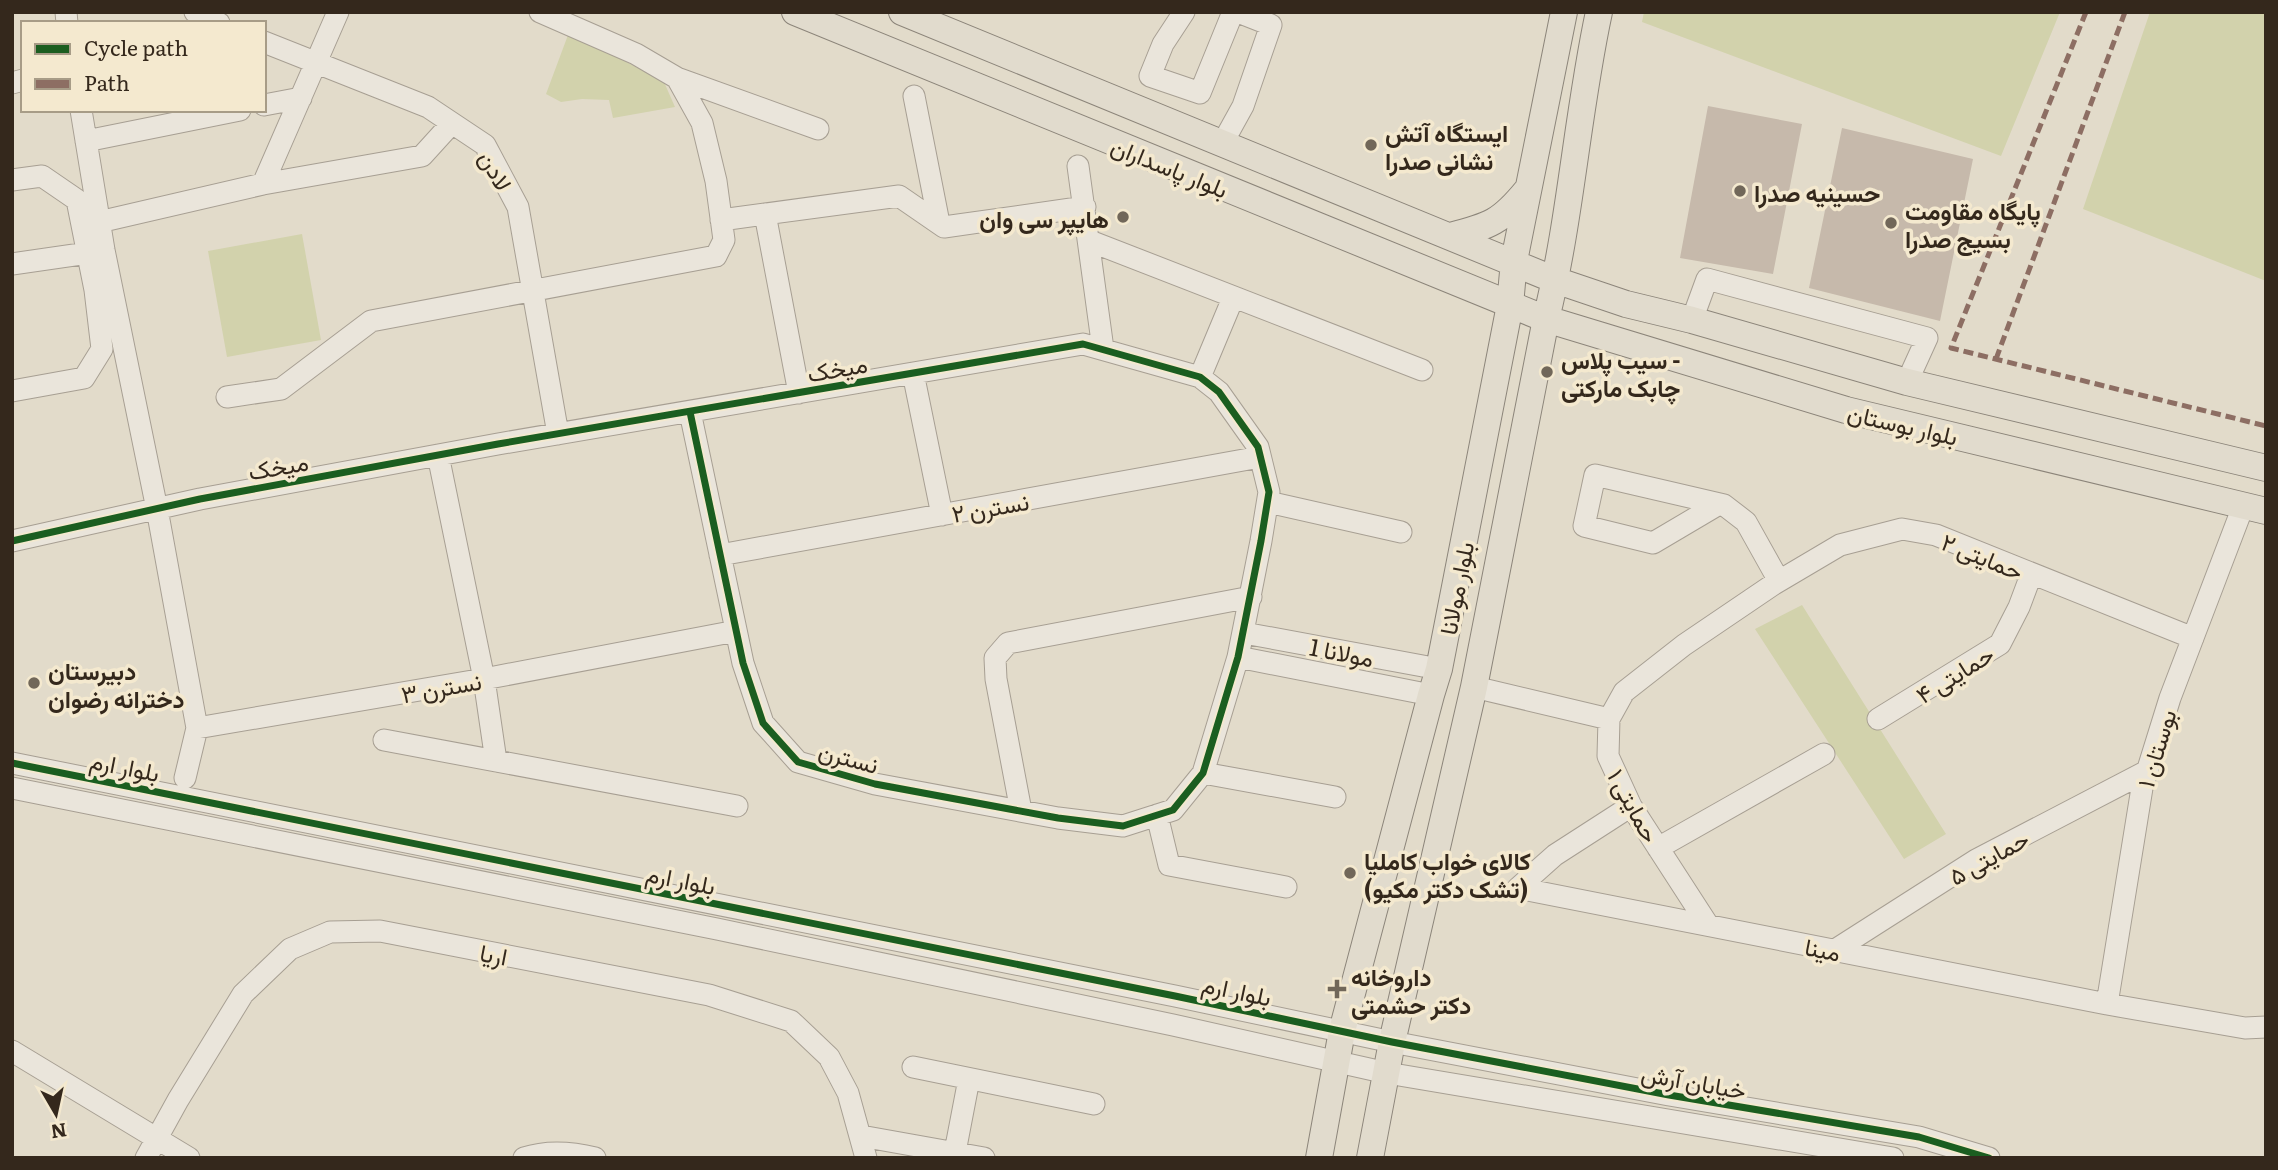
<svg xmlns="http://www.w3.org/2000/svg" width="2278" height="1170" font-family="Literata,Vazirmatn,serif">
<rect width="100%" height="100%" fill="#e2dbca"/>
<path fill="#d2d2ac" d="M1644,12h416l-59,144 -359,-134z
M2150,12h116v269l-183,-72z
M568,35l34,14 62,33 11,25 -62,11 -4,-18 -27,-1 -21,3 -15,-8z
M302,234l19,106 -94,17 -19,-106z
M1802,605l144,229 -42,25 -149,-230z"/>
<path fill="#c6b9ab" d="M1708,106l94,18 -29,150 -93,-16z
M1842,128l131,31 -33,162 -131,-33z"/>
<g fill="none" stroke-linecap="round" stroke-linejoin="round">
<defs>
<path id="minor" d="M66,12l1,11
M195,12l24,11
M1184,12l-21,32 -13,32 50,17 33,-81
M264,42l164,65 57,38 33,62 40,227
M677,78l141,51
M12,83l11,-3
M914,96l25,127
M264,105l37,-7
M81,110l23,140 53,259 40,219
M86,141l154,-31
M1222,144l21,-38 28,-81 -33,-13
M1078,166l25,183
M12,180l30,-4 35,24 18,90 7,59 -18,29 -72,13
M263,184l75,-172
M765,214l34,179
M721,220l178,-24 45,31 141,-20
M99,222l164,-38 159,-28 30,-33
M1090,241l332,129
M12,264l76,-11
M1692,320l15,-41 220,59 -20,44
M913,373l29,142
M1200,377l33,-79
M227,397l54,-8 90,-68 345,-65 8,-16 -8,-59 -14,-58 -25,-45 -41,-24 -96,-42
M438,455l46,224 12,82
M1268,502l133,30
M1719,504l-66,39 -69,-17 11,-51 129,30 22,17 33,59
M12,541l188,-42 298,-55 585,-100 117,33 19,15 39,55 11,45 -8,49 -23,116 -35,116 -30,37 -50,16 -65,-8 -183,-34 -77,-22 -35,-39 -20,-60 -53,-251
M720,555l540,-98
M1244,633l195,36
M1238,657l193,38
M1474,687l135,32
M1878,719l122,-75 19,-37 12,-32
M384,740l353,66
M12,763l1163,233 217,46 277,53 250,42 70,21
M1203,773l132,24
M185,778l12,-50 287,-49 252,-48
M12,788l705,141 456,96 214,48 506,85
M1631,806l-76,49 -37,33 589,116 138,24 21,-1
M1021,811l-25,-132 -1,-21 13,-15 243,-46
M1157,815l12,50 117,22
M1658,848l166,-94
M1708,925l-77,-119 -23,-50 1,-37 15,-27 60,-47 90,-61 66,-39 62,-16 34,6 257,103
M1835,950l141,-90 171,-89
M2107,1004l35,-216 28,-90 74,-194
M12,1051l177,107
M913,1067l181,37
M861,1136l123,22
M955,1152l14,-73
M146,1158l32,-58 65,-106 47,-45 40,-17 50,-1 329,64 82,26 38,36 19,36 18,65
M524,1158c24,-8 47,-6 71,0"/>
<path id="major" d="M795,12l751,307 300,91 420,101
M902,12l653,268 71,24 66,16 215,62 359,86
M1450,236c40,-10 51,-14 77,-46
M1319,1158l23,-127 89,-336 8,-26 71,-364 4,-44 50,-249
M1370,1158l22,-116 82,-355 72,-368c25,-101 31,-205 53,-307"/>
</defs>
<use href="#minor" stroke="#a79f93" stroke-width="23"/>
<use href="#major" stroke="#8c857a" stroke-width="28"/>
<use href="#minor" stroke="#eae5db" stroke-width="21"/>
<use href="#major" stroke="#e1dbcd" stroke-width="26"/>
<path stroke="#8d6e63" stroke-width="5" stroke-dasharray="10 5" stroke-linecap="butt" d="M2086,12l-135,336 315,78
M1996,359l129,-347"/>
<defs>
<path id="cycleway" d="M12,541l188,-42 298,-55 585,-100 117,33 19,15 39,55 11,45 -8,49 -23,116 -35,116 -30,37 -50,16 -65,-8 -183,-34 -77,-22 -35,-39 -20,-60 -53,-251
M12,763l1163,233 217,46 277,53 250,42 70,21"/>
</defs>
<use href="#cycleway" stroke="#f4e9cf" stroke-width="11"/>
<use href="#cycleway" stroke="#1b5e20" stroke-width="7"/>
</g>
<g fill="#716759" stroke="#f4e9cf" stroke-width="2.5">
<circle cx="1371" cy="145" r="7"/>
<circle cx="1740" cy="191" r="7"/>
<circle cx="1123" cy="217" r="7"/>
<circle cx="1891" cy="223" r="7"/>
<circle cx="1547" cy="372" r="7"/>
<circle cx="34" cy="683" r="7"/>
<circle cx="1350" cy="873" r="7"/>
<path d="M1333.5 978.5h7v7h7v7h-7v7h-7v-7h-7v-7h7z"/>
</g>
<g text-anchor="middle" dominant-baseline="central" stroke-width="7" stroke-linejoin="round" paint-order="stroke">
<g font-size="24" font-weight="bold" fill="#34281c" stroke="#f4e9cf" text-anchor="start">
<text x="1385" y="131">ایستگاه آتش<tspan x="1385" dy="28">نشانی صدرا</tspan></text>
<text x="1754" y="191">حسینیه صدرا</text>
<text x="1905" y="209">پایگاه مقاومت<tspan x="1905" dy="28">بسیج صدرا</tspan></text>
<text x="1109" y="217" text-anchor="end">هایپر سی وان</text>
<text x="1561" y="358">سیب پلاس -<tspan x="1561" dy="28">چابک مارکتی</tspan></text>
<text x="48" y="669">دبیرستان<tspan x="48" dy="28">دخترانه رضوان</tspan></text>
<text x="1364" y="859">کالای خواب کاملیا<tspan x="1364" dy="28">(تشک دکتر مکیو)</tspan></text>
<text x="1351" y="975">داروخانه<tspan x="1351" dy="28">دکتر حشمتی</tspan></text>
</g>
<g font-size="24" fill="#34281c" stroke="#f4e9cf">
<text transform="translate(1170 166) rotate(22)">بلوار پاسداران</text>
<text transform="translate(497 170) rotate(61)">لادن</text>
<text transform="translate(837 367) rotate(-10)">میخک</text>
<text transform="translate(1903 423) rotate(13)">بلوار بوستان</text>
<text transform="translate(278 465) rotate(-10)">میخک</text>
<text transform="translate(990 506) rotate(-10)">نسترن ۲</text>
<text transform="translate(1983 555) rotate(22)">حمایتی ۲</text>
<text transform="translate(1455 588) rotate(-79)">بلوار مولانا</text>
<text transform="translate(1342 651) rotate(11)">مولانا 1</text>
<text transform="translate(1954 673) rotate(-32)">حمایتی ۴</text>
<text transform="translate(441 686) rotate(-10)">نسترن ۳</text>
<text transform="translate(2155 748) rotate(-73)">بوستان ۱</text>
<text transform="translate(849 756) rotate(15)">نسترن</text>
<text transform="translate(125 765) rotate(11)">بلوار ارم</text>
<text transform="translate(1635 805) rotate(61)">حمایتی ۱</text>
<text transform="translate(1988 856) rotate(-29)">حمایتی ۵</text>
<text transform="translate(681 878) rotate(11)">بلوار ارم</text>
<text transform="translate(1823 948) rotate(11)">مینا</text>
<text transform="translate(494 953) rotate(11)">اریا</text>
<text transform="translate(1237 989) rotate(12)">بلوار ارم</text>
<text transform="translate(1694 1080) rotate(10)">خیابان آرش</text>
</g>
</g>
<rect width="2278" height="1170" fill="none" stroke="#34281c" stroke-width="28"/>
<rect x="21" y="21" width="245" height="91" fill="#f4e9cf" stroke="#a79c87" stroke-width="2"/>
<rect x="35" y="44" width="35" height="10" fill="#1b5e20" stroke="#a79c87" stroke-width="2"/>
<text x="84" y="56" font-size="21" fill="#34281c">Cycle path</text>
<rect x="35" y="79" width="35" height="10" fill="#8d6e63" stroke="#a79c87" stroke-width="2"/>
<text x="84" y="91" font-size="21" fill="#34281c">Path</text>
<g transform="translate(56 1114) rotate(171)" stroke="#f4e9cf" stroke-width="5" paint-order="stroke">
<path d="M0-5L12 26L0 18L-12 26Z" fill="#34281c"/>
<text y="-10" font-size="19" font-weight="bold" text-anchor="middle" fill="#34281c">N</text>
</g>
</svg>
